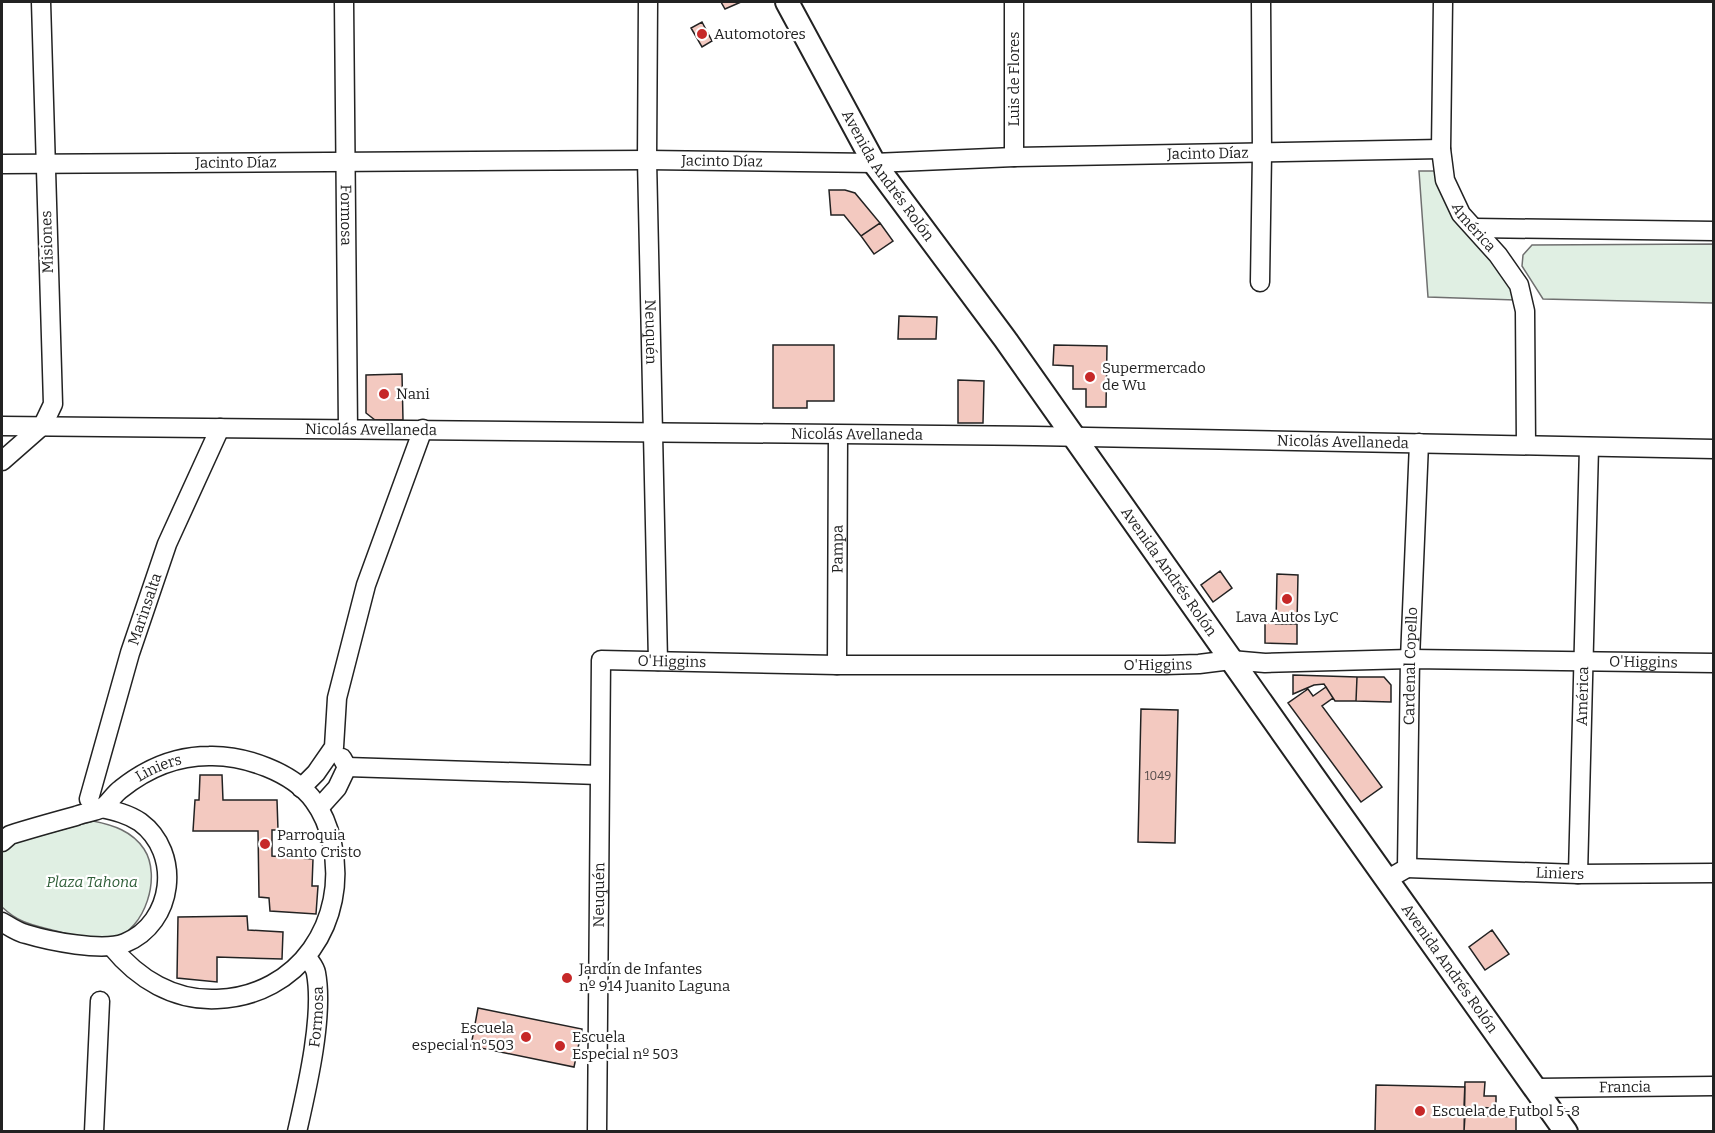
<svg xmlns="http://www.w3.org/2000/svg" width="1715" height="1133" font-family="Bitter,serif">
<rect width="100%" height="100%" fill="#fff"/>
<path fill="#e0efe3" stroke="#6f6f6f" stroke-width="1.5" d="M1419,171h17l73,108 6,21 -87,-3z
M1713,244v59l-170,-4 -21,-33 1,-11 9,-10z
M93,821c20,4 39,10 51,28 18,27 1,81 -30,89 -18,5 -37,-1 -54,-6 -25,-7 -39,-7 -58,-25v-57l4,-5z"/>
<path fill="#f3c9c0" stroke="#222" stroke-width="1.5" d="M721,2h20l-16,7z
M702,22l10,19 -10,6 -11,-19z
M829,190h16l10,3 25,30 -19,13 -17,-21h-13z
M880,223l13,18 -19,13 -13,-18z
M899,316l38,1 -1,22h-38z
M773,345h61v56h-27v7h-34z
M1054,345l53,1 -1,61h-20v-18h-13v-23l-20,-1z
M402,374l1,46h-28l-9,-7v-38z
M958,380l26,1 -1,42h-25z
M1220,571l12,17 -19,14 -12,-17z
M1277,574l21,1 -1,49h-21z
M1265,623l32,1v20l-32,-1z
M1293,675l64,2 -1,24h-21l-11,-17 -10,1 -21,9z
M1357,677h27l7,8v17l-35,-1z
M1326,687l7,11 -11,8 60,81 -21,15 -73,-99 20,-14 5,7z
M1141,709l37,1 -3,133 -37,-1z
M200,775h22l1,25h54l1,30h-6v26l41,3 -1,27h6l-2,28 -46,-3 -1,-13 -10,-1 -1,-66h-65l2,-31h4z
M247,916l1,14 35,2 -1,27 -65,-2v25l-40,-4 1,-61z
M1492,930l17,24 -24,16 -16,-23z
M478,1008l104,21 -8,38 -103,-21z
M1465,1082h20l-1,14h12v12l-32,-1z
M1376,1085l89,2 -1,45h-89z
M1465,1115l51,2v15h-52z"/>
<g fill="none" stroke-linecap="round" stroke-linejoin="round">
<defs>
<g id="minor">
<path id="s1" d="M344,2l4,427"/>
<path id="s2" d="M648,2l-1,158 11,501"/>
<path d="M1014,2v155"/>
<path id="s3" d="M1443,2l-2,147 4,31 16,34 37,41 21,30 6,26 1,134"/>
<path id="s4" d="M2,164l645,-4 227,3 140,-6 427,-8"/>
<path d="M1475,228l239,3"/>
<path d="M1260,282l2,-129 -1,-151"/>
<path id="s5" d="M2,426l1033,10 679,13"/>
<path d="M2,461l41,-36 10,-21 -12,-402"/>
<path id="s6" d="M837,665l1,-230"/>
<path d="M347,767l252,8"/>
<path d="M301,788l15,-15 18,-26 3,-49 29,-113 57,-156"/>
<path id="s7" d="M89,799l41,-146 37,-109 53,-116"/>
<path d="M319,808l18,-20 10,-21 -5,-9"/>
<path id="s8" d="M2,842l8,-7c22,-7 44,-13 66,-19 7,-3 19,-4 26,-8 7,-5 12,-14 19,-19 25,-20 55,-33 88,-33 35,-1 84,16 105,45 9,12 15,28 18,42 17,78 -33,153 -115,156 -43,2 -79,-20 -105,-52"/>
<path id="s9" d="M1407,868l171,6 136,-1"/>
<path id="s10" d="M1578,874l11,-427"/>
<path id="s11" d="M1388,879l19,-11 3,-209 9,-216"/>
<path d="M2,922c7,4 15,10 24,12 23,7 77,18 99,9 49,-20 57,-90 15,-121 -12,-8 -25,-11 -39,-14"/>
<path id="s12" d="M1537,1088l177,-2"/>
<path d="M94,1132l6,-131"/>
<path id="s13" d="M297,1132c10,-44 27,-116 19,-159 -1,-6 -6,-11 -9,-16"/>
<path id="s14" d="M597,1132l4,-472 236,5h328l34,-1 32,-4 34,3 145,-4 304,4"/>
</g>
<g id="major">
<path id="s15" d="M787,2l87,161 131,176 306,434 255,359"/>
</g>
</defs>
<use href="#minor" stroke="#222" stroke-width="21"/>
<use href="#major" stroke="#222" stroke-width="26"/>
<use href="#minor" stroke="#fff" stroke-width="18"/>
<use href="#major" stroke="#fff" stroke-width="22"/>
</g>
<g fill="#c62828" stroke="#fff" stroke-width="2">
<circle cx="702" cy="34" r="6"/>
<circle cx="1090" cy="377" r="6"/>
<circle cx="384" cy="394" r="6"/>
<circle cx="1287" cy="599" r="6"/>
<circle cx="265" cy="844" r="6"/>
<circle cx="567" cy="978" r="6"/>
<circle cx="526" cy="1037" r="6"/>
<circle cx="560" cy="1046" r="6"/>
<circle cx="1420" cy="1111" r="6"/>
</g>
<g text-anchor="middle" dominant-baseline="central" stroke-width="4.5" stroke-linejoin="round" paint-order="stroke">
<g font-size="12" fill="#564c4a">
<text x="1158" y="776">1049</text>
</g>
<g font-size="15" fill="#222" stroke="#fff" text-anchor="start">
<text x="714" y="34">Automotores</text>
<text x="1102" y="368">Supermercado<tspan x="1102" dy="17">de Wu</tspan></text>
<text x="396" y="394">Nani</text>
<text x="1287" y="617" text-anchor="middle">Lava Autos LyC</text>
<text x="277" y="835">Parroquia<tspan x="277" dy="17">Santo Cristo</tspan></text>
<text x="579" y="969">Jardín de Infantes<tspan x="579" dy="17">nº 914 Juanito Laguna</tspan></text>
<text x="514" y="1028" text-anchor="end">Escuela<tspan x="514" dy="17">especial n°503</tspan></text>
<text x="572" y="1037">Escuela<tspan x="572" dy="17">Especial nº 503</tspan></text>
<text x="1432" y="1111">Escuela de Futbol 5-8</text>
</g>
<g font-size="15" fill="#222" stroke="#fff">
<text transform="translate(1014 79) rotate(-90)">Luis de Flores</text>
<text stroke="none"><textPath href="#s4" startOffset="1206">Jacinto Díaz</textPath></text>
<text stroke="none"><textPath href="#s4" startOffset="720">Jacinto Díaz</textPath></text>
<text stroke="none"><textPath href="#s4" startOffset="234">Jacinto Díaz</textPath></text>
<text stroke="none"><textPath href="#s15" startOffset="201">Avenida Andrés Rolón</textPath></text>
<text stroke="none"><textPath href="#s1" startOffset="213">Formosa</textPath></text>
<text stroke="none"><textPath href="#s3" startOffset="234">América</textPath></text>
<text transform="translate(47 242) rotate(-92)">Misiones</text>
<text stroke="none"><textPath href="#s2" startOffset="330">Neuquén</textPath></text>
<text stroke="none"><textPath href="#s5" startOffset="369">Nicolás Avellaneda</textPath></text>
<text stroke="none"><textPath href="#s5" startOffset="855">Nicolás Avellaneda</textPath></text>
<text stroke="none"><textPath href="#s5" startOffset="1341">Nicolás Avellaneda</textPath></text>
<text stroke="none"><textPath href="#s6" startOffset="116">Pampa</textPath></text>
<text stroke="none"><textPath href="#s15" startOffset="687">Avenida Andrés Rolón</textPath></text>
<text stroke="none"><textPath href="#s7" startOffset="198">Marinsalta</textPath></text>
<text stroke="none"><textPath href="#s14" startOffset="543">O'Higgins</textPath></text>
<text stroke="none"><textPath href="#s14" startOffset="1515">O'Higgins</textPath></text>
<text stroke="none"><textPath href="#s14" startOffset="1029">O'Higgins</textPath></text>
<text stroke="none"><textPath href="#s11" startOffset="224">Cardenal Copello</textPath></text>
<text stroke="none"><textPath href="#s10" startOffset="178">América</textPath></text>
<text stroke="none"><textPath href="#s8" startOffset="177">Liniers</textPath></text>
<text stroke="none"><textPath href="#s9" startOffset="153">Liniers</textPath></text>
<text stroke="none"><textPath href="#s14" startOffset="237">Neuquén</textPath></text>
<text stroke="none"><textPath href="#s15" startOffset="1173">Avenida Andrés Rolón</textPath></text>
<text stroke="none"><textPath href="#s13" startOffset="117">Formosa</textPath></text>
<text stroke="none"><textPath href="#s12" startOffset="88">Francia</textPath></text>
</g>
<g font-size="15" font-style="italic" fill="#2f5e38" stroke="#fff">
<text x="92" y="882">Plaza Tahona</text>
</g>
</g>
<rect width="1715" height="1133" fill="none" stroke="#222222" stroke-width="6"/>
</svg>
